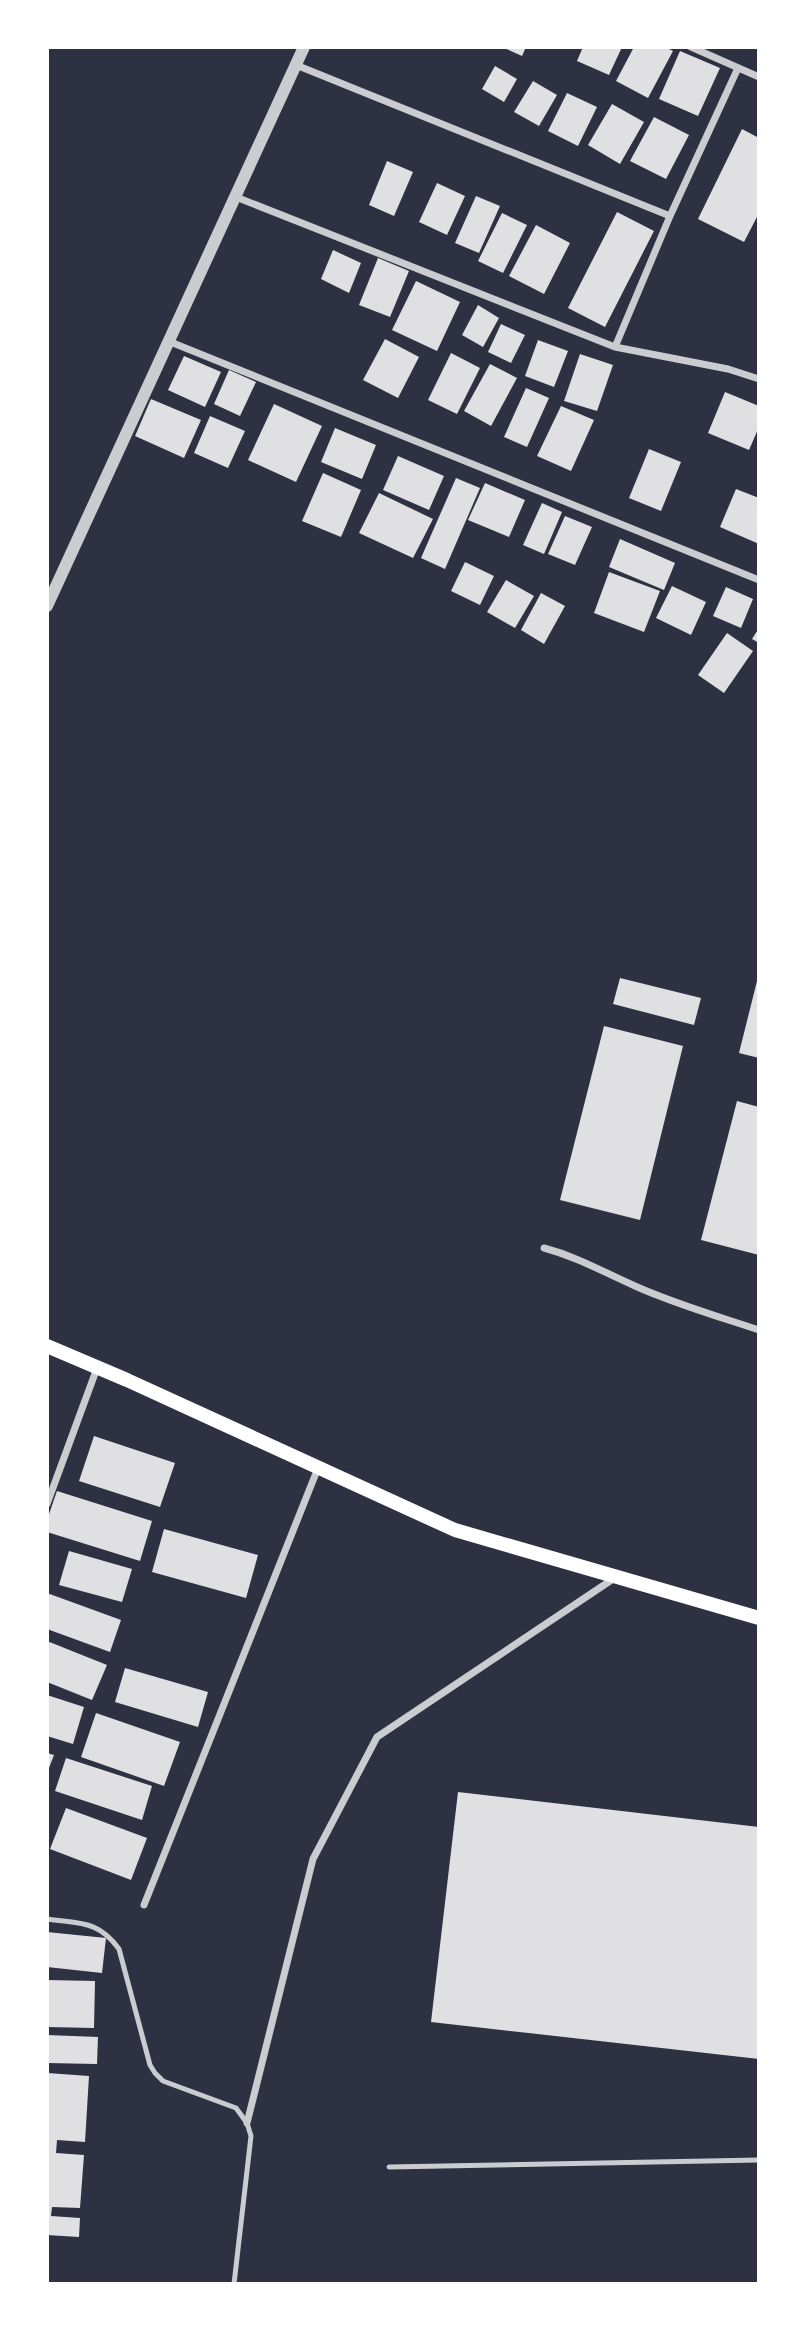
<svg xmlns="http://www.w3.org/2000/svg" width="806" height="2331" font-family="'Roboto Serif',serif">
<rect width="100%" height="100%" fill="#2d3142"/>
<path fill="#e0e0e3" d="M502,47h24l-4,9z
M583,47h39l-13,28 -32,-14z
M634,47h31l8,4 -25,47 -32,-17z
M680,51l40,17 -22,48 -39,-17z
M495,66l22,13 -13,23 -22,-13z
M533,81l24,14 -18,31 -25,-14z
M567,93l30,14 -19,39 -30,-15z
M612,104l32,18 -24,42 -32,-19z
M654,117l35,18 -23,44 -36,-18z
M742,129l17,9v75l-15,29 -46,-23z
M387,161l26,11 -19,44 -25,-11z
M437,183l28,13 -18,39 -28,-13z
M476,196l24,10 -21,47 -24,-10z
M617,212l37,19 -49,96 -37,-19z
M502,213l25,12 -24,48 -25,-12z
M536,225l34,18 -26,51 -35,-18z
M333,250l28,13 -12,30 -28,-14z
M378,258l31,13 -19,46 -31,-12z
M416,281l44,21 -23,49 -45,-21z
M478,305l21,13 -16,29 -21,-12z
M501,324l24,11 -14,28 -23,-11z
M385,339l34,18 -21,41 -35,-18z
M538,340l30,11 -14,36 -29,-11z
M451,353l29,15 -23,46 -29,-14z
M580,354l33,11 -16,46 -33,-10z
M184,356l37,16 -16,35 -37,-17z
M490,364l27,14 -26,48 -27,-15z
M229,370l27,12 -16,34 -26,-12z
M526,388l23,10 -22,49 -23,-10z
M725,392l34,14v21l-10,23 -41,-17z
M151,399l50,21 -17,38 -49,-22z
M274,404l48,22 -26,56 -48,-22z
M561,406l33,14 -23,51 -34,-15z
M210,416l35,15 -17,37 -34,-15z
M335,428l41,17 -14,34 -41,-17z
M649,449l32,13 -20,49 -32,-13z
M398,456l46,20 -15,34 -46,-20z
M323,473l38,17 -20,47 -39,-16z
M456,478l24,10 -35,81 -24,-11z
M485,483l40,17 -16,37 -41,-17z
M736,489l23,9v46l-39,-17z
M379,493l54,26 -20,39 -54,-25z
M542,503l20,9 -18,42 -21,-9z
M565,516l27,11 -17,38 -27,-11z
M620,539l55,24 -11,27 -55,-23z
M465,562l29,14 -14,29 -29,-14z
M609,572l51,19 -16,41 -50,-19z
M506,580l28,16 -19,32 -28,-16z
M672,586l34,16 -15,33 -35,-17z
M726,587l27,12 -12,29 -28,-12z
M541,593l24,13 -21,38 -23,-14z
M759,628v15l-7,-4z
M727,633l26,18 -29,42 -26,-18z
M758,977h1v81l-20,-5z
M620,978l81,20 -7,27 -81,-21z
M604,1026l79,20 -43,174 -80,-20z
M737,1101l22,6v148l-58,-15z
M94,1436l81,27 -15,44 -81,-26z
M57,1491l95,30 -12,40 -93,-29v-12z
M164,1529l94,26 -12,43 -94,-26z
M69,1551l63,18 -10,33 -63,-17z
M47,1593l74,27 -11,32 -63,-23z
M47,1641l60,24 -15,35 -45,-18z
M125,1668l83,24 -10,35 -83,-25z
M47,1695l37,12 -11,37 -26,-8z
M96,1713l84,29 -16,44 -83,-29z
M47,1753l7,2 -7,18z
M66,1758l86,28 -10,34 -87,-29z
M458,1792l301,35v232l-328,-37z
M66,1808l81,30 -16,42 -81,-31z
M47,1932l59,6 -4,35 -55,-6z
M47,1980l48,1 -1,47 -47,-1z
M47,2035l51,2 -1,27 -50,-1z
M47,2073l42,3 -4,66 -28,-2 -1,13 28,2 -4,53 -28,-1 -1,9 29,2 -1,19 -32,-2z"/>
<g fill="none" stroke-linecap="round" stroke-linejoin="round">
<path stroke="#caccd0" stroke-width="5" d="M47,1919c33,5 51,1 72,30l31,116 5,8 8,8 73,27 11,15 4,13 -17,148
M389,2167l370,-7"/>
<path stroke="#caccd0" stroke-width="7" d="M691,47l68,30
M296,65l374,151
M236,197l379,150 113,22 31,10
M168,341l591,239
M615,347l55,-131 68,-148
M544,1248c34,9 59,24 91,38 40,18 82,30 124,44
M47,1504l50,-136
M144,1905l174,-437
M247,2123l66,-264 64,-122 239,-160"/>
<path stroke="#caccd0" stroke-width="12" d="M47,606l257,-559"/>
<path stroke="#fff" stroke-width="14" d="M47,1346l80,34 328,150 304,88"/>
</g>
<rect width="806" height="2331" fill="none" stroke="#ffffff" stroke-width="98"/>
</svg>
